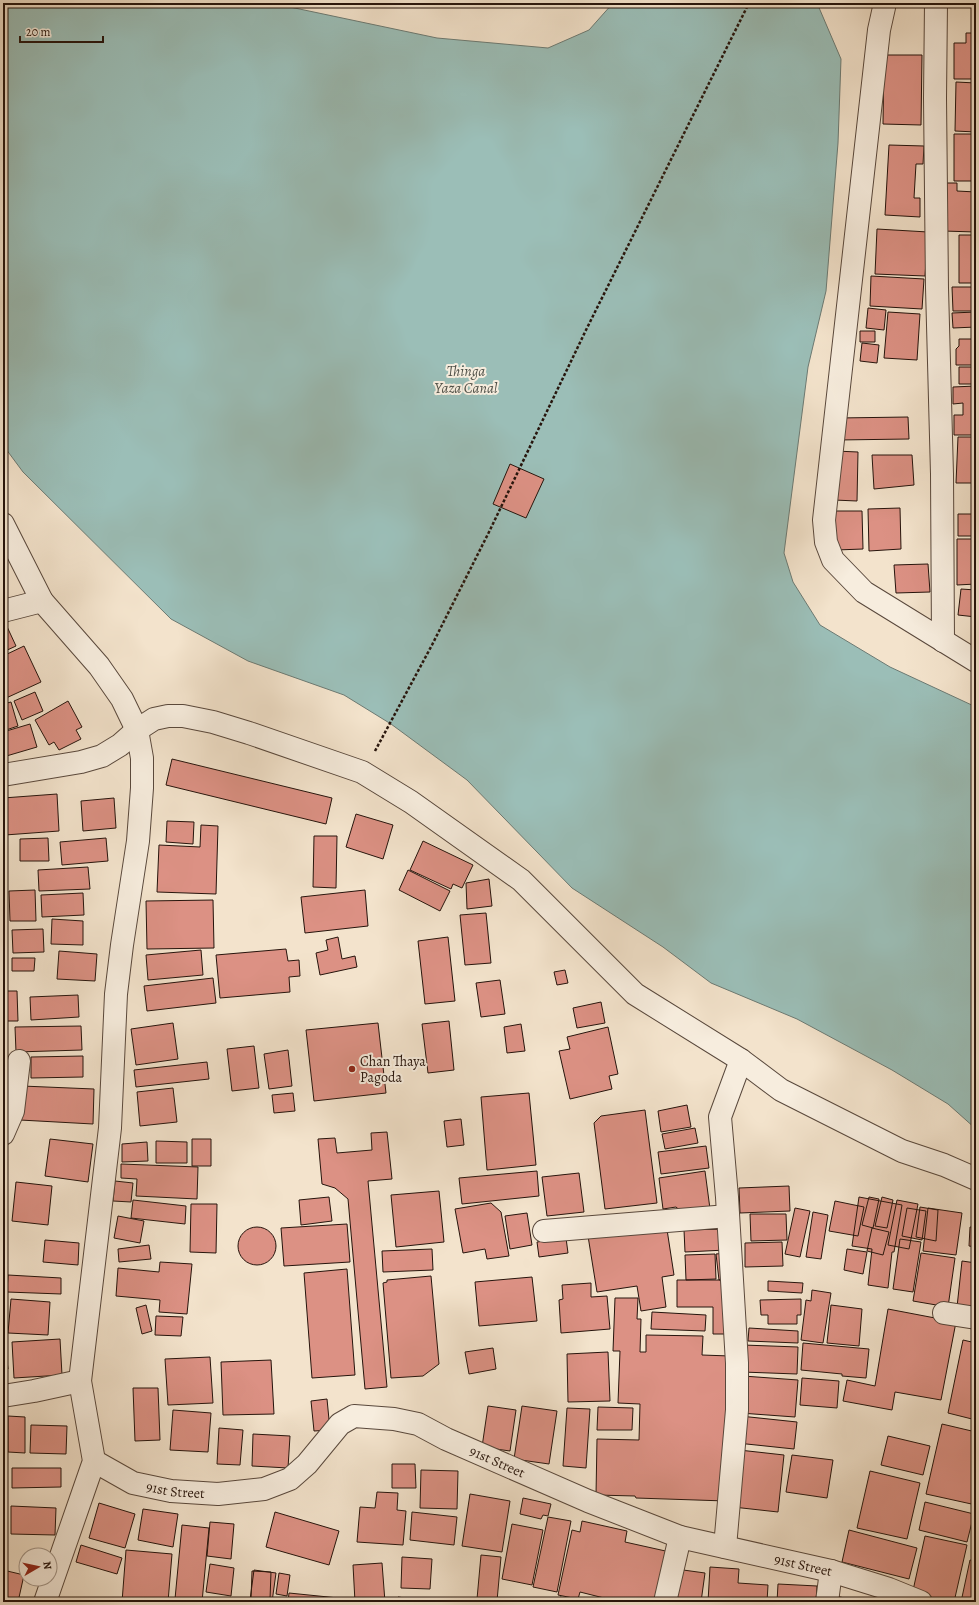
<svg xmlns="http://www.w3.org/2000/svg" width="979" height="1605" font-family="Alegreya,serif">
<rect width="100%" height="100%" fill="#f3e3cc"/>
<filter id="stains"><feTurbulence type="fractalNoise" baseFrequency=".005" numOctaves="4"/><feColorMatrix values="0 0 0 0 .2 0 0 0 0 .09 0 0 0 0 .02 0 0 0 .5 -.17"/></filter>
<radialGradient id="worn" r=".72"><stop offset=".6" stop-color="#630" stop-opacity="0"/><stop offset="1" stop-color="#630" stop-opacity=".3"/></radialGradient>
<path fill="#9bbeb7" stroke="#6c7a73" d="M3,3h268l166,35 111,10 41,-18 24,-27h204l24,56 -3,84 -12,148 -18,76 -24,186 9,29 27,43 70,42 86,40v422l-28,-25 -56,-34 -95,-51 -86,-36 -48,-36 -91,-59 -105,-108 -76,-56 -47,-29 -96,-34 -77,-42 -148,-147 -20,-27z"/>
<path fill="#dc9184" stroke="#26140c" d="M966,33h10v46h-22v-36h12z
M884,55h38l-1,70 -38,-1z
M956,82l20,1v49l-21,-1z
M954,134h22v47h-22z
M889,145l35,1 -1,18h-7l-2,34h6v19l-35,-2z
M944,183h13v8l19,1v40l-33,-1z
M877,229l51,3 -3,44 -50,-2z
M959,235h17v48h-17z
M871,276l53,3 -2,30 -52,-3z
M952,287h24v24h-23z
M868,308l18,2 -2,20 -18,-2z
M888,312l32,2 -3,46 -33,-2z
M976,312v15l-23,1 -1,-15z
M860,331h15v11h-15z
M959,339h17v26h-20v-16l3,-3z
M862,343l17,2 -2,18 -17,-2z
M959,367h17v17h-17z
M976,386v49h-22v-20h9v-12l-10,1v-17z
M908,417l1,22 -71,1v-22z
M958,437h18v45l-2,1h-18z
M835,451l23,1 -1,49 -23,-1z
M872,455h40l2,30 -40,4z
M510,464l34,15 -18,39 -33,-14z
M900,508l1,41 -32,2 -1,-42z
M835,511h27l1,38 -27,1z
M958,514h18v22h-18z
M957,539h19v45l-19,1z
M928,564l2,28 -34,1 -2,-28z
M961,589l15,1v27l-18,-2z
M3,618l13,28 -13,6z
M975,621h1v22h-3z
M24,646l17,36 -37,17 -1,-3v-40z
M35,692l8,19 -21,9 -8,-19z
M68,701l14,26 -6,3 5,9 -22,11 -5,-8 -5,3 -14,-25z
M11,702l7,24 -15,5v-27z
M30,724l7,23 -34,10v-25z
M172,759l160,39 -6,26 -160,-39z
M57,794l2,37 -54,4 -2,-37z
M114,798l2,30 -33,3 -2,-30z
M356,814l37,11 -10,34 -37,-12z
M167,821l27,1 -1,22 -27,-2z
M201,825l17,1 -2,68 -59,-2 2,-47 41,2z
M314,836h23l-1,52 -23,-1z
M48,838l1,23h-29v-22z
M106,838l2,23 -46,4 -2,-23z
M423,841l50,24 -11,23 -9,-4 -2,5 -41,-19z
M88,867l2,22 -51,2 -1,-21z
M408,870l42,21 -10,20 -41,-21z
M489,879l3,27 -25,3 -1,-26z
M35,890l1,31h-26l-1,-30z
M365,890l3,36 -63,7 -4,-36z
M83,893l1,22 -42,2 -1,-22z
M213,900l1,48 -67,1 -1,-48z
M486,913l5,50 -26,2 -5,-50z
M52,919l31,2v24l-32,-1z
M43,929l1,23 -31,1 -1,-23z
M3,930l4,27h-4z
M338,937l4,22 13,-3 2,11 -37,8 -4,-22 12,-3 -2,-10z
M448,937l7,64 -30,3 -7,-63z
M286,949l2,12 11,-1 1,16 -11,1 1,15 -70,6 -4,-43z
M201,950l2,25 -55,5 -2,-25z
M59,951l38,3 -2,27 -38,-2z
M12,958h23l-1,13h-22z
M565,970l3,13 -11,2 -3,-13z
M213,978l3,25 -69,8 -3,-25z
M500,980l5,34 -24,3 -5,-34z
M3,991h14l1,30h-15z
M78,995l1,22 -48,3 -1,-23z
M601,1002l4,21 -28,5 -4,-20z
M449,1021l5,49 -26,3 -6,-49z
M173,1023l5,36 -42,6 -5,-36z
M378,1023l8,70 -72,8 -8,-71z
M521,1024l4,27 -18,2 -3,-26z
M81,1026l1,24 -66,2 -1,-25z
M608,1027l10,47 -9,2 3,13 -42,10 -11,-48 11,-2 -3,-12z
M254,1046l5,42 -27,3 -5,-42z
M288,1050l4,36 -23,3 -5,-35z
M83,1056v21l-52,1v-21z
M207,1062l2,17 -73,8 -2,-17z
M22,1086l72,3 -1,35 -73,-4z
M173,1088l4,34 -37,4 -3,-34z
M293,1093l2,18 -21,2 -2,-18z
M529,1093l7,72 -49,5 -6,-73z
M687,1105l4,22 -30,5 -3,-21z
M645,1110l12,93 -52,6 -11,-86 7,-7z
M461,1119l3,26 -17,2 -3,-26z
M695,1128l3,15 -33,6 -3,-15z
M387,1132l5,47 -24,2 19,206 -22,2 -17,-190 -13,-11 -13,-4 -4,-45 17,-1 2,15 35,-3 -1,-17z
M50,1139l43,5 -5,38 -43,-6z
M192,1139h19v27h-19z
M156,1141l31,1v21h-31z
M147,1142l1,19 -26,1v-18z
M706,1146l3,22 -48,6 -3,-22z
M121,1164l77,3 -1,32 -61,-3 1,-17 -16,-1z
M537,1171l2,25 -77,8 -3,-26z
M705,1171l5,38 -28,3 -6,-5 -13,2 -4,-31z
M579,1173l5,39 -37,4 -5,-39z
M115,1181l18,2 -2,19 -18,-1z
M16,1182l36,4 -4,39 -36,-4z
M789,1186l1,25 -50,2 -1,-25z
M439,1191l5,51 -48,5 -5,-52z
M329,1197l3,24 -31,4 -2,-25z
M859,1197l43,8 -8,47h-2l-4,36 -20,-3 4,-36 -20,-3z
M869,1197l10,2 -6,29 -11,-3z
M882,1197l11,3 -6,28 -12,-2z
M133,1200l53,6 -1,18 -54,-6z
M897,1200l21,4 -9,45 -21,-4z
M835,1201l29,6 -6,29 -29,-5z
M491,1203l10,9 8,44 -22,3 -2,-10 -22,4 -8,-44z
M191,1204h26l-1,49 -26,-1z
M920,1207l18,3 -2,31 -20,-4z
M795,1208l15,3 -10,46 -15,-3z
M907,1208l19,3 -4,29 -20,-4z
M928,1208l34,5 -6,42 -33,-4z
M813,1212l15,3 -7,44 -15,-2z
M527,1213l5,32 -22,4 -5,-33z
M750,1214h36l1,26 -36,1z
M118,1216l26,5 -4,22 -26,-5z
M666,1223l8,52 -12,2 4,30 -25,4 -4,-25 -40,6 -9,-56z
M347,1224l3,38 -66,4 -3,-38z
M238 1246a19 19 0 1 1 38 0a19 19 0 1 1-38 0Z
M970,1227h6v20l-7,-1z
M872,1228l17,4 -6,23 -16,-4z
M725,1229l1,21 -41,2 -1,-22z
M3,1236h4l-2,21h-2z
M566,1238l2,15 -29,4 -2,-15z
M900,1239l21,3 -8,50 -20,-3z
M45,1240l34,3 -1,22 -35,-3z
M782,1242l1,24 -38,1v-24z
M149,1245l2,14 -32,3 -1,-13z
M432,1249l1,21 -50,2 -1,-21z
M847,1249l20,3 -4,22 -19,-4z
M727,1253l2,26 -10,1 -3,-26z
M921,1253l34,5 -7,49 -35,-6z
M715,1254l1,25 -30,1 -1,-25z
M962,1261l14,2v46l-19,-2z
M160,1262l32,2 -5,50 -28,-2 1,-12 -44,-4 2,-28 41,4z
M347,1269l8,106 -43,3 -8,-105z
M8,1275l53,3v16l-54,-2z
M431,1276l8,88 -16,12 -32,2 -8,-95 4,-1v-2z
M532,1277l5,44 -58,5 -4,-44z
M677,1280h54l1,54h-19v-27h-36z
M768,1281l35,2 -1,10 -34,-2z
M591,1283v14l16,-1 3,33 -49,4 -2,-33 4,-1 -1,-14z
M812,1290l19,3 -8,50 -22,-3 5,-40 5,1z
M615,1298h23l-1,21h4l-1,33h6v-17l57,1 -1,19 28,1 -4,145 -90,-3 -1,-2 -39,-1 1,-56 42,1 1,-36 -22,-1 2,-52h-7z
M11,1299l39,3 -2,33 -40,-2z
M801,1299v16h-4v9h-29v-9h-7l-1,-15z
M146,1305l6,26 -10,3 -6,-26z
M831,1305l31,4 -3,37 -32,-3z
M888,1309l68,13 -15,78 -46,-8 -3,18 -49,-9 4,-21 28,6z
M652,1312l54,3 -1,16 -54,-2z
M156,1316l27,1 -2,19 -26,-1z
M3,1326l5,43h-5z
M749,1328l49,3v12l-50,-2z
M60,1339l2,36 -48,3 -2,-36z
M963,1340l13,3v77l-28,-7z
M803,1343l66,6 -3,29 -24,-2v-2l-41,-4z
M743,1345l55,2 -1,27 -55,-2z
M493,1348l3,21 -27,5 -4,-22z
M608,1352l2,49 -42,1 -1,-48z
M210,1357l3,46 -45,2 -3,-46z
M271,1360l3,54 -51,1 -2,-53z
M743,1376l55,4 -3,37 -55,-4z
M802,1378l37,3 -2,27 -37,-3z
M133,1388h25l2,52 -25,1z
M327,1399l3,31 -16,1 -3,-30z
M488,1406l28,4 -6,41 -28,-4z
M522,1406l35,5 -8,53 -35,-5z
M598,1407l35,1 -1,22h-35z
M567,1408l23,1 -4,59 -23,-2z
M173,1410l38,3 -3,39 -38,-2z
M8,1416l17,1v36l-17,-1z
M740,1416l57,6 -3,27 -57,-6z
M942,1424l34,8v73l-50,-11z
M31,1425l36,1 -1,28 -36,-1z
M219,1428l24,2 -3,35 -23,-1z
M253,1434l37,2 -2,32 -36,-2z
M888,1436l42,10 -7,29 -42,-10z
M739,1450l45,5 -6,57 -45,-5z
M792,1455l41,5 -6,38 -41,-6z
M392,1464h23l1,24h-24z
M12,1468h49v19l-49,1z
M421,1470l37,1 -1,38 -37,-1z
M870,1471l50,12 -13,56 -50,-11z
M377,1492l21,1 -1,17 9,1 -3,34 -46,-3 3,-35 15,1z
M470,1494l40,7 -8,51 -40,-6z
M523,1498l28,6 -3,12 -5,-1 -2,4 -21,-5z
M925,1502l49,12 -7,28 -48,-12z
M99,1503l36,11 -10,34 -36,-10z
M11,1506l45,2 -1,27 -44,-1z
M143,1509l35,5 -5,33 -35,-7z
M275,1512l64,19 -10,34 -63,-18z
M412,1512l45,5 -3,28 -44,-5z
M548,1517l23,4 -14,71 -24,-5z
M582,1521l45,10 -2,11 45,10 -14,50h-53l1,-4 -24,-6 -2,7 -20,-4 14,-65 8,2z
M210,1522l24,2 -3,35 -24,-3z
M512,1524l31,6 -11,55 -30,-6z
M182,1525l27,3 -7,74 -27,-3z
M849,1530l68,18 -8,31 -67,-17z
M925,1536l42,9 -13,57h-8l-34,-7z
M81,1545l41,13 -5,16 -41,-12z
M126,1550l46,4 -4,48h-46z
M481,1555l20,2 -4,44 -20,-2z
M402,1557l30,2 -2,30 -29,-1z
M970,1560l6,1v41h-15z
M382,1563l3,39h-30l-2,-37z
M210,1564l24,4 -3,28 -25,-4z
M710,1567l29,2 -1,14 30,2 -1,17h-59z
M676,1569l29,4 -4,29h-29z
M3,1570l21,5 -6,27h-15z
M254,1570l22,3 -4,29 -22,-2z
M252,1571l19,1 -1,27h-19z
M279,1573l11,2 -3,21 -11,-2z
M778,1584l39,2 -1,16h-39z
M289,1593l59,6v3h-60z
M834,1596l34,6h-35z
M398,1597l29,4v1h-30z
M560,1597l24,5h-25z"/>
<g fill="none" stroke-linecap="round" stroke-linejoin="round">
<defs>
<g id="street">
<path d="M885,3l-6,27 -55,490 2,22 7,18 31,32 112,69"/>
<path d="M936,3l-1,95 2,190 5,186 1,167"/>
<path d="M3,524l39,77 57,65 23,33 15,31 17,-11 14,-3h15l30,6 36,11 113,39 49,30 110,78 114,114 106,66 40,30 121,61 42,14 32,14"/>
<path d="M3,611l39,-10"/>
<path d="M3,775l78,-13 21,-6 18,-11 17,-15 5,28v30l-4,53 -16,104 -6,49 -6,134 -30,253 14,80 -49,141"/>
<path d="M3,1134l10,-23 6,-50"/>
<path d="M544,1231l184,-15"/>
<path d="M944,1313l32,5"/>
<path d="M3,1396l31,-5 46,-10"/>
<path id="s1" d="M94,1461l39,22 38,8 47,3 46,-5 26,-10 17,-15 33,-40 14,-8 40,3 24,5 28,15 142,62 92,36 151,34 58,18 32,13"/>
<path d="M725,1547l12,-137v-47l-10,-166 -7,-80 21,-57"/>
<path d="M665,1602l15,-65"/>
<path d="M827,1602l4,-31"/>
</g>
</defs>
<use href="#street" stroke="#59483c" stroke-width="24"/>
<path stroke="#26140c" stroke-width="2.5" stroke-dasharray="3 2" stroke-linecap="butt" d="M375,751l57,-106 57,-113 97,-202 163,-327"/>
<use href="#street" stroke="#f7edde" stroke-width="22"/>
</g>
<circle fill="#8f2418" stroke="#f7edde" stroke-width="1.5" cx="352" cy="1069" r="4"/>
<g text-anchor="middle" dominant-baseline="central" stroke-width="4" stroke-linejoin="round" paint-order="stroke">
<g font-size="14" fill="#26140c" stroke="#f7edde" text-anchor="start">
<text x="360" y="1061">Chan Thaya<tspan x="360" dy="16">Pagoda</tspan></text>
</g>
<g font-size="14" fill="#26140c" stroke="#f7edde">
<text stroke="none"><textPath href="#s1" startOffset="448">91st Street</textPath></text>
<text stroke="none"><textPath href="#s1" startOffset="88">91st Street</textPath></text>
<text stroke="none"><textPath href="#s1" startOffset="772">91st Street</textPath></text>
</g>
<g font-size="15" font-style="italic" fill="#4f5048" stroke="#f7edde">
<text x="466" y="371">Thinga<tspan x="466" dy="17">Yaza Canal</tspan></text>
</g>
</g>
<rect width="979" height="1605" fill="none" stroke="#f3e3cc" stroke-width="16"/>
<rect x="4" y="4" width="971" height="1597" fill="none" stroke="#26140c" stroke-width="2"/>
<rect x="8" y="8" width="963" height="1589" fill="none" stroke="#26140c"/>
<g transform="translate(38 1567) rotate(81)"><circle r="19" fill="#f7edde" stroke="#a3968a"/>
<path d="M0-3L7 15L0 10L-7 15Z" fill="#8f2418"/>
<text y="-6" font-size="11" font-weight="bold" text-anchor="middle" fill="#26140c">N</text>
</g>
<path d="M20 36v6h83v-6" fill="none" stroke="#26140c" stroke-width="2"/>
<text x="26" y="36" font-size="12" fill="#26140c" stroke="#f7edde" stroke-width="3" paint-order="stroke">20 m</text>
<rect width="100%" height="100%" filter="url(#stains)"/>
<rect width="100%" height="100%" fill="url(#worn)"/>
</svg>
